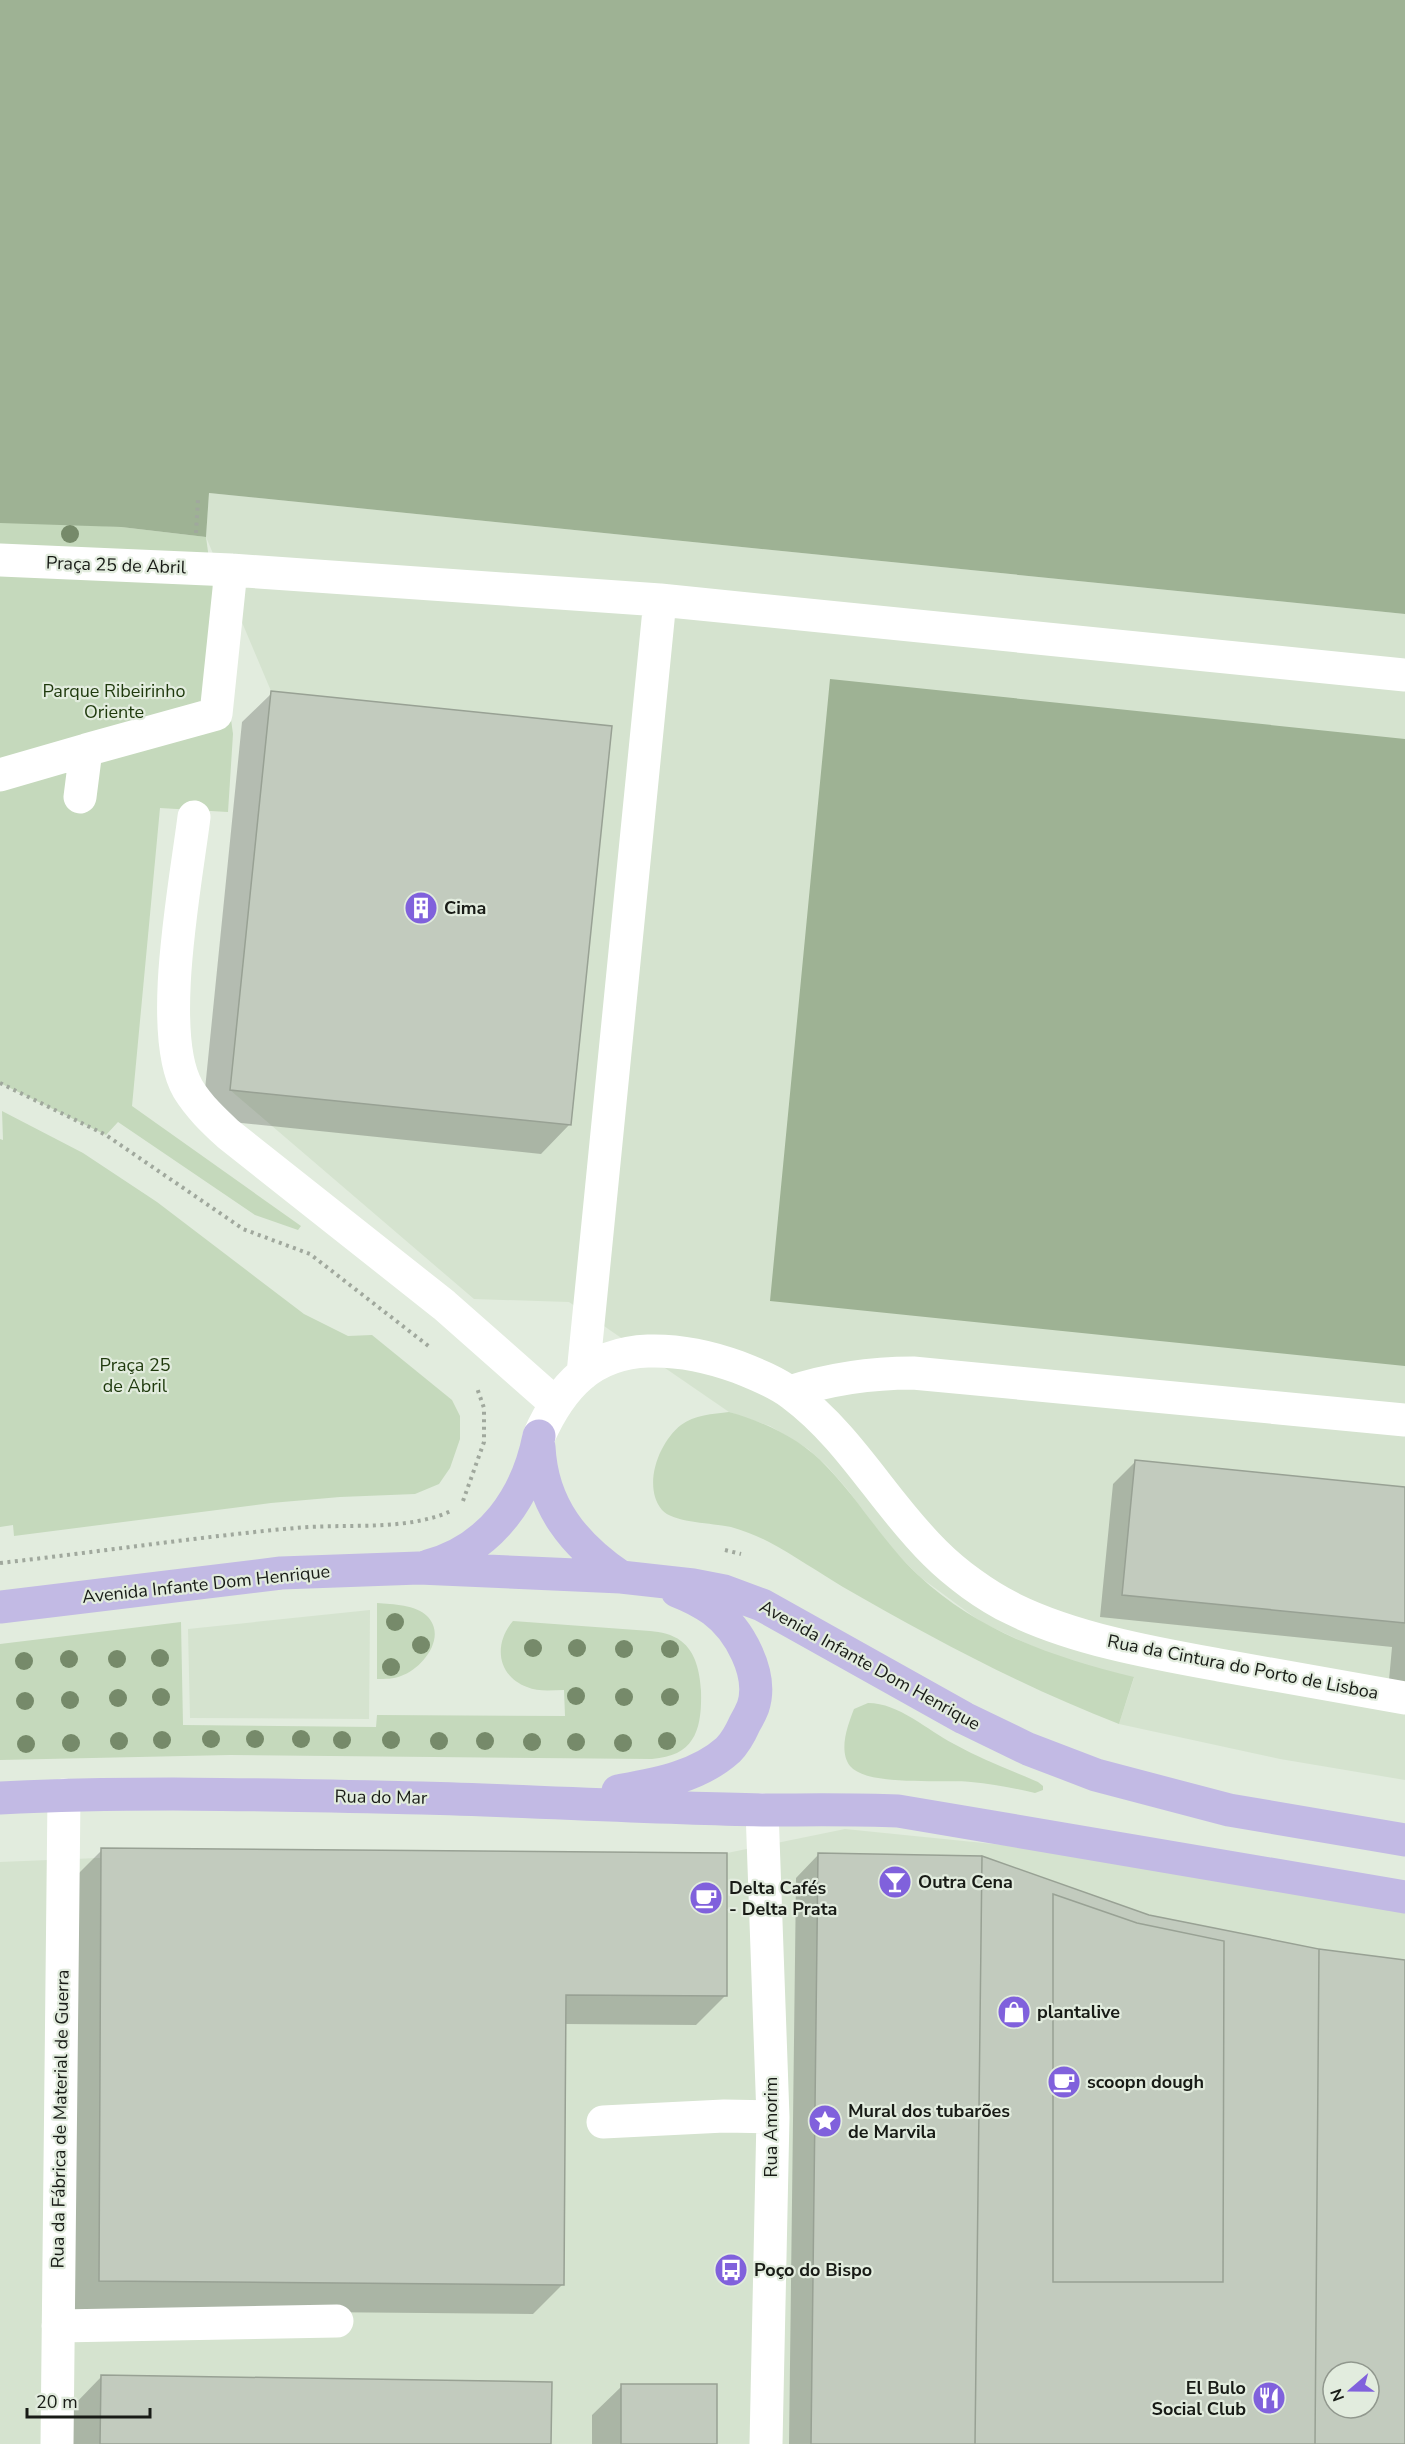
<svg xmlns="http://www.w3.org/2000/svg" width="1405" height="2444" font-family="'Nunito Sans',sans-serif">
<rect width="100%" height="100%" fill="#e2ecde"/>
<path fill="#d5e3cf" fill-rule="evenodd" d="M209,493l1196,121v1166l-125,-21 -161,-35 15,-46 -52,-13 -35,-12 -66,-31 -61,-45 -27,-27 -46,-61 -20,-23 -19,-17 -38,-23 -41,-14 -160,-110 -95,-3 -244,-209 41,-399 -65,-154z
M370,1610l-1,109 -179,-1 -2,-89z
M845,1829l560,57v558h-1405v-582l294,-12 433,3zM1333,2372h36v36h-36z"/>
<path fill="#c5d9bc" d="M31,522l90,5 85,10 27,197 -5,78 -68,-4 -28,298 169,120 -3,4 -43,-15 -137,-93 -12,13 -106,-52v-560z
M2,1111l81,42 74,49 147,112 44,22 24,-1 80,65 8,16v23l-10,29 -11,16 -24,10 -75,3 -69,6 -257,33 -1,-11 -13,2v-388l3,1z
M729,1412c36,10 72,27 98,55 33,34 56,75 91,108 61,57 137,83 216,102l-15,47c-96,-37 -187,-86 -276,-137 -25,-15 -48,-31 -74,-45 -12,-6 -24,-11 -38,-15 -17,-4 -58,-4 -69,-17 -20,-24 -3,-68 19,-85 13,-10 32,-11 48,-13z
M377,1603c16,1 39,2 50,13 21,21 -5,53 -26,60 -7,3 -16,3 -24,3z
M513,1621l137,10c11,1 22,3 31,10 15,11 19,32 20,50 1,37 -5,65 -49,68l-422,-4 -230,5v-116l181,-22 2,103 193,2 1,-12 188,1 -1,-26c-12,0 -26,2 -37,-3 -31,-12 -33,-44 -14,-66z
M868,1703c31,0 59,27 86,41 27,15 56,26 84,38l5,4v4l-8,3c-21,-5 -42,-9 -64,-11 -27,-3 -104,5 -121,-16 -12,-16 -2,-41 4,-57z"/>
<path fill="#9eb294" d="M0,0h1405v614l-1196,-121 -3,44 -85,-10 -121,-4z
M830,679l575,60v627l-635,-65z"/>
<path fill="#0003" fill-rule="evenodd" d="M272,693l298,431 -29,30 -339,-35 40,-397z
M1136,1461l269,27v215l-18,-1 5,-55 -292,-30 13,-133z
M102,1850l623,146 -29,29 -132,-1 -1,260 -30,30 -463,-4 3,-431z
M818,1855l501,96 86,10v483h-616l7,-566zM1333,2372h36v36h-36z
M102,2376l448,68h-478l1,-38z
M622,2386l94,58h-124v-29z"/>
<path fill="#c2cbbe" stroke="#98a194" stroke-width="1.5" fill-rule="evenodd" d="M271,691l341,35 -41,399 -341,-35z
M1135,1460l270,27v136l-283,-28z
M101,1848l626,5v143l-161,-1 -2,290 -465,-4z
M818,1853l164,3 -7,588h-164z
M982,1856l167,59 170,34 -4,495h-340zM1053,1894l84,29 87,18 -1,341h-170z
M1053,1894l84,29 87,18 -1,341h-170z
M1319,1949l86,11v484h-90zM1333,2372h36v36h-36z
M101,2375l451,7 -1,62h-451z
M621,2384h96v60h-96z"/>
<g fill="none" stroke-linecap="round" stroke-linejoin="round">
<path stroke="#a0a89d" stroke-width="4" stroke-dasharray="3 4.5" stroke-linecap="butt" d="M196,533l2,-34
M0,1083l106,52 137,94 67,25 121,94
M463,1501l21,-59v-34l-7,-20
M725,1550l16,4
M0,1563c98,-11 197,-26 295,-35 50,-5 113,4 158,-18"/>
<path stroke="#fff" stroke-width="33" d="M0,560l231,10 429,30 745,75
M0,775l86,-25
M80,797l6,-47 130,-36 15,-144
M194,817c-8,65 -38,217 -6,272 11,18 26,32 40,45l216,171 111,98
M583,1374l77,-774
M790,1392c40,-13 81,-19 123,-19l492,47
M539,1436c22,-49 52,-83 109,-85 31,-1 60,5 90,16 18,7 38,15 54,27 59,44 91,108 143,159 21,21 51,43 78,56 61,30 140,44 206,56 62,11 124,22 186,33
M762,1810l11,307 -7,327
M603,2122l121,-6 49,1
M58,2326l279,-5
M57,2444l7,-649"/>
<path stroke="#c2bae4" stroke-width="33" d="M539,1447c3,59 35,98 82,130
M428,1566c63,-17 99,-69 111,-130
M0,1607l281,-34 138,-5 202,9 72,8 31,6 38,14 202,113 64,31 68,26 133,35 176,30
M618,1791c38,-7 80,-14 110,-41 7,-7 13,-18 17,-27 3,-5 6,-11 8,-16 11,-33 -14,-78 -40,-97 -11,-8 -23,-14 -36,-19
M0,1798c140,-7 281,-3 422,0 113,3 226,10 340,12 45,0 90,-1 136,1l507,86"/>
</g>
<g fill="#768a6a">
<circle cx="70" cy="534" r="9"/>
<circle cx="395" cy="1622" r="9"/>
<circle cx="421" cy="1645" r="9"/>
<circle cx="533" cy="1648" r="9"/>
<circle cx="577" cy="1648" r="9"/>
<circle cx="624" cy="1649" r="9"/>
<circle cx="670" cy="1649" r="9"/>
<circle cx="160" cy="1658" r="9"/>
<circle cx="69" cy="1659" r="9"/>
<circle cx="117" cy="1659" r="9"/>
<circle cx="24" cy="1661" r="9"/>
<circle cx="391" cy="1667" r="9"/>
<circle cx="576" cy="1696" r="9"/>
<circle cx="161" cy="1697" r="9"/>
<circle cx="624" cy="1697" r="9"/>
<circle cx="670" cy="1697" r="9"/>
<circle cx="118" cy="1698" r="9"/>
<circle cx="70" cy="1700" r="9"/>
<circle cx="25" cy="1701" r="9"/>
<circle cx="211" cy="1739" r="9"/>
<circle cx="255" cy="1739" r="9"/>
<circle cx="301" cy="1739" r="9"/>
<circle cx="162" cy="1740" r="9"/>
<circle cx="342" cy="1740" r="9"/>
<circle cx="391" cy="1740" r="9"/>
<circle cx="119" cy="1741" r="9"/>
<circle cx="439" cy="1741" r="9"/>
<circle cx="485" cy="1741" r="9"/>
<circle cx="667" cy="1741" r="9"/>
<circle cx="532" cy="1742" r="9"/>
<circle cx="576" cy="1742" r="9"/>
<circle cx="71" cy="1743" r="9"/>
<circle cx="623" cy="1743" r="9"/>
<circle cx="26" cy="1744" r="9"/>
</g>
<defs>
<symbol id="building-disc" viewBox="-11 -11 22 22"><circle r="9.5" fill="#8061dc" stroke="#e2ecde"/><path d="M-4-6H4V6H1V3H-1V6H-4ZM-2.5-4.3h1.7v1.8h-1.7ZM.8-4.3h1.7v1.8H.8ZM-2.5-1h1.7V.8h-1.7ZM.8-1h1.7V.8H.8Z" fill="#fff"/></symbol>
<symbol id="bar-disc" viewBox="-11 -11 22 22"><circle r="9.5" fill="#8061dc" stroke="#e2ecde"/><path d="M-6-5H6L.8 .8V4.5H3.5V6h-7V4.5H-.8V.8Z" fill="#fff"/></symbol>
<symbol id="cafe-disc" viewBox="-11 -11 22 22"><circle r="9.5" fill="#8061dc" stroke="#e2ecde"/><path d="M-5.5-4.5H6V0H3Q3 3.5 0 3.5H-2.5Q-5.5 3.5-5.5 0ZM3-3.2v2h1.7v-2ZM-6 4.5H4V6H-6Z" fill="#fff"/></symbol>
<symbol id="shop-disc" viewBox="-11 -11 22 22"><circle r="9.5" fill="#8061dc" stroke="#e2ecde"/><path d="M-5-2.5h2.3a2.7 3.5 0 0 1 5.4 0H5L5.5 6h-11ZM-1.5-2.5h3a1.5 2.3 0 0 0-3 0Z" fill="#fff"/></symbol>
<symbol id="sight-disc" viewBox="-11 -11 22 22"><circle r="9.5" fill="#8061dc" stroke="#e2ecde"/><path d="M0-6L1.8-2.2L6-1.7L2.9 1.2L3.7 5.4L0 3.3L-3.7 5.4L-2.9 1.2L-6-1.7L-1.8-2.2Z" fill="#fff"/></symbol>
<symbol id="bus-disc" viewBox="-11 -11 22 22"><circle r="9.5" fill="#8061dc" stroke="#e2ecde"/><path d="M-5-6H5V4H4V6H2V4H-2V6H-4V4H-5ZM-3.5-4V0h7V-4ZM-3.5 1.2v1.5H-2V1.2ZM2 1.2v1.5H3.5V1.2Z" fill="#fff"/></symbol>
<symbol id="restaurant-disc" viewBox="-11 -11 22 22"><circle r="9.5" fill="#8061dc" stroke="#e2ecde"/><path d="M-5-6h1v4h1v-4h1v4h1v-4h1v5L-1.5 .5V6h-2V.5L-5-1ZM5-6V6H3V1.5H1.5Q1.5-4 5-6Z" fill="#fff"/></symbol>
</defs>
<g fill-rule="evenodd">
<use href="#building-disc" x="402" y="889" width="38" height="38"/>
<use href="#bar-disc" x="876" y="1863" width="38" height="38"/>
<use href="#cafe-disc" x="687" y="1879" width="38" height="38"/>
<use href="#shop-disc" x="995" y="1993" width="38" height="38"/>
<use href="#cafe-disc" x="1045" y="2063" width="38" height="38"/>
<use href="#sight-disc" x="806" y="2102" width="38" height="38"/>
<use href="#bus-disc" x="712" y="2251" width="38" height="38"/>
<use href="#restaurant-disc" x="1250" y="2379" width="38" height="38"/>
</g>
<g text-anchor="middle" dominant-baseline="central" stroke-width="4.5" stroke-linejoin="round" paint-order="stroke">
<g font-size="18" fill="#181b16" stroke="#e2ecde">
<text transform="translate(116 565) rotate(2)">Praça 25 de Abril</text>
<text transform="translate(206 1584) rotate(-6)">Avenida Infante Dom Henrique</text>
<text transform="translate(870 1665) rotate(29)">Avenida Infante Dom Henrique</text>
<text transform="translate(1243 1667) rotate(11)">Rua da Cintura do Porto de Lisboa</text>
<text transform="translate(381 1797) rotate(1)">Rua do Mar</text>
<text transform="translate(60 2119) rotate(-89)">Rua da Fábrica de Material de Guerra</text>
<text transform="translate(771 2127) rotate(-90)">Rua Amorim</text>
</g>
<g font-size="18" fill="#1e390c" stroke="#e2ecde">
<text x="114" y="691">Parque Ribeirinho<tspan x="114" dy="21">Oriente</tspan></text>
<text x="135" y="1365">Praça 25<tspan x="135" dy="21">de Abril</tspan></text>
</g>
<g font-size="18" font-weight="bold" fill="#181b16" stroke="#e2ecde" text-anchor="start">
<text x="444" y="908">Cima</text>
<text x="918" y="1882">Outra Cena</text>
<text x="729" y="1888">Delta Cafés<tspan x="729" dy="21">- Delta Prata</tspan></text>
<text x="1037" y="2012">plantalive</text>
<text x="1087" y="2082">scoopn dough</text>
<text x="848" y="2111">Mural dos tubarões<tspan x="848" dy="21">de Marvila</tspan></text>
<text x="754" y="2270">Poço do Bispo</text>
<text x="1246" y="2388" text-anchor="end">El Bulo<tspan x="1246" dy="21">Social Club</tspan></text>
</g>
</g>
<g transform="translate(1351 2390) rotate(250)"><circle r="28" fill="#e2ecde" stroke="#91988e" stroke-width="1.5"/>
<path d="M0-4.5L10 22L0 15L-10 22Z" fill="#8061dc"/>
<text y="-9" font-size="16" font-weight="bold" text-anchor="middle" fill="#181b16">N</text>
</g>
<path d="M27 2408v9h123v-9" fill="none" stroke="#181b16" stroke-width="3"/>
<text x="36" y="2408" font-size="18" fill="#181b16" stroke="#e2ecde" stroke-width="4.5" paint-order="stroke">20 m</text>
</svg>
